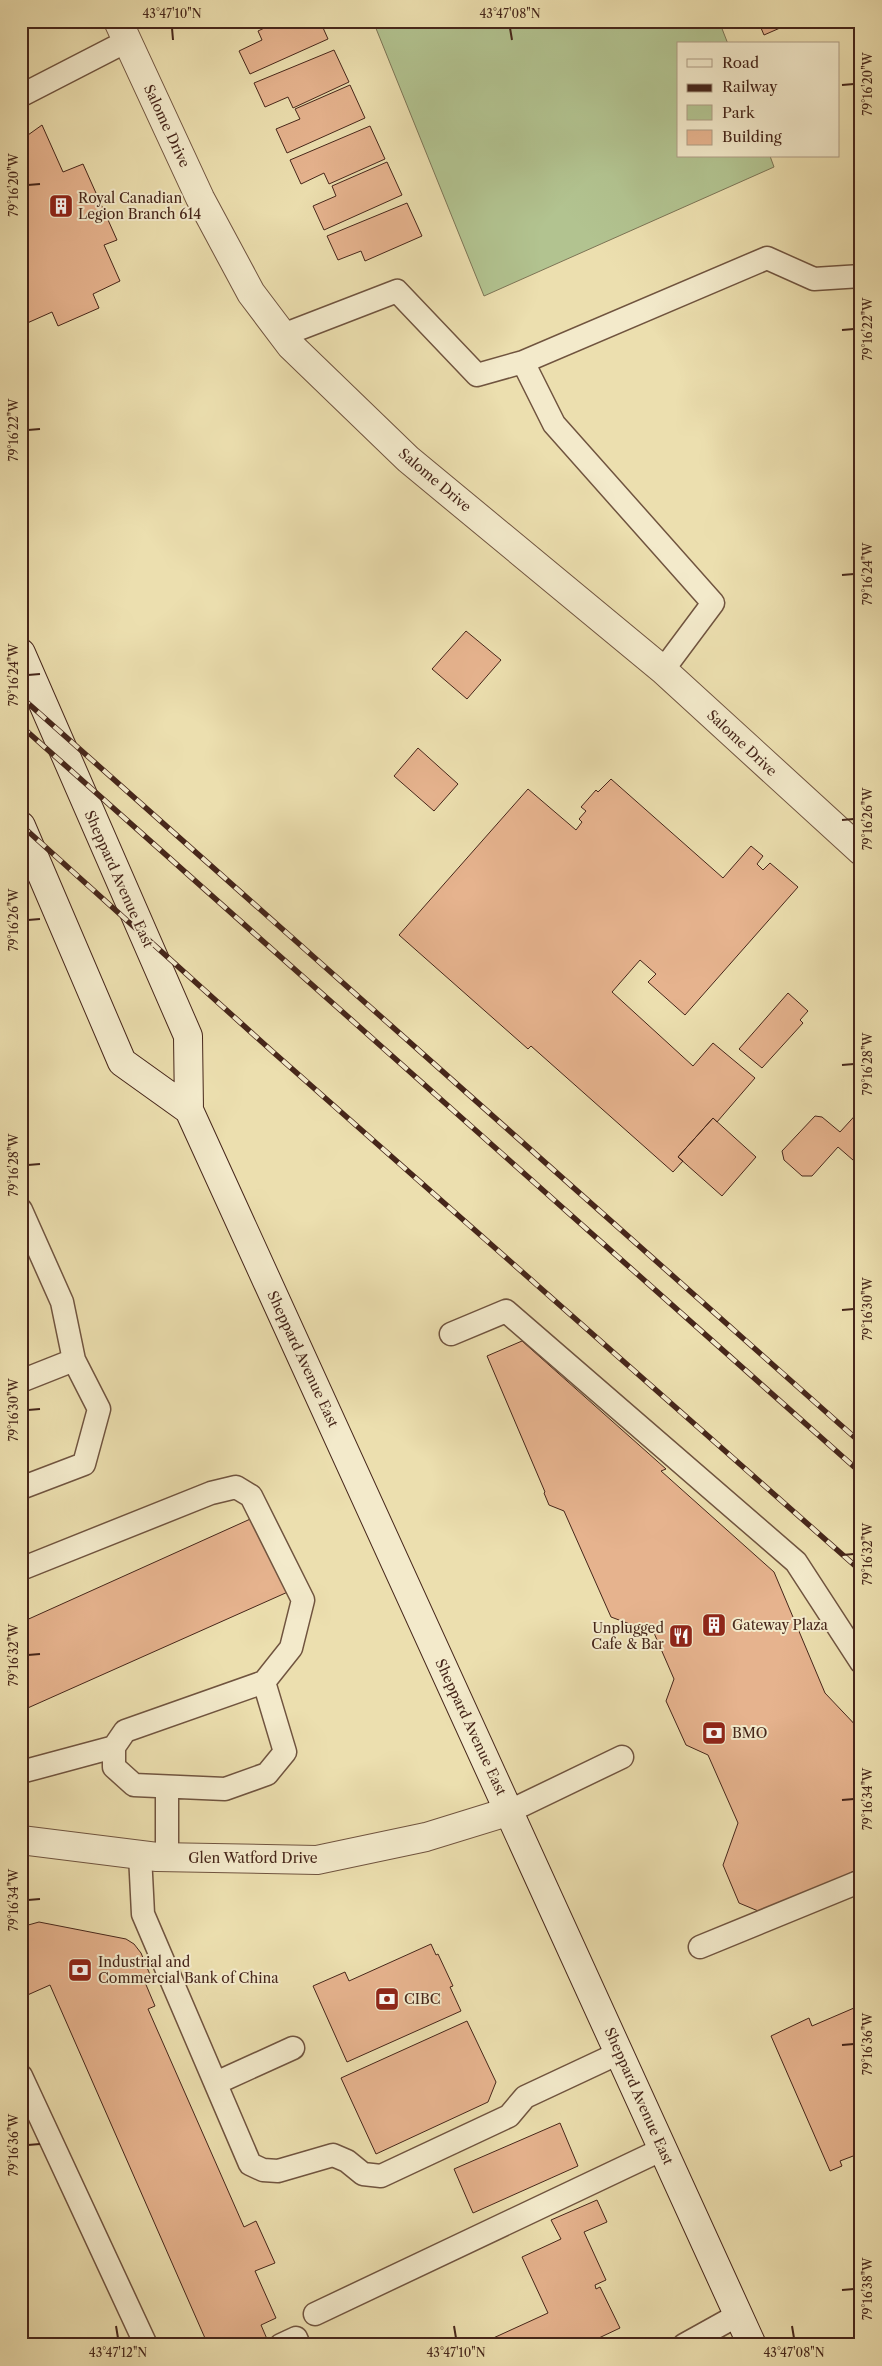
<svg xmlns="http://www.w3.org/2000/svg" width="882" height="2366" font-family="'Libre Caslon Text',serif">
<rect width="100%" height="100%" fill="#ecdfaf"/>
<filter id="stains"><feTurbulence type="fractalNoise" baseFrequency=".004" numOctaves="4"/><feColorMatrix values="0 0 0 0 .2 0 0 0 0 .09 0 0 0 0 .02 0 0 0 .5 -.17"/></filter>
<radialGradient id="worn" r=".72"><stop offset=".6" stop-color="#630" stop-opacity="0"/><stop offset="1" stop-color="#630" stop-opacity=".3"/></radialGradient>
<path fill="#b2c390" stroke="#7c7455" d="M373,21h346l9,23h-50v112h92l4,11 -290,129z"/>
<path fill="#e6b38e" stroke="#46261a" d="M224,21h19l-15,7z
M279,21h41l8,18 -78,35 -11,-23 23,-11 -4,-9z
M758,21h38l-32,14z
M334,50l15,32 -56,26 -5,-11 -23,10 -11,-24z
M350,85l15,33 -78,35 -11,-24 24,-10 -5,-10z
M42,125l21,47 20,-8 34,76 -13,5 16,36 -27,13 6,14 -41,18 -6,-14 -27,12 -4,-7v-177z
M370,126l15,33 -56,25 -5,-11 -23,11 -11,-24z
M387,162l15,33 -78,35 -11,-24 23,-10 -4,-10z
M407,203l15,33 -57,25 -4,-10 -23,9 -11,-24z
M466,631l35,29 -34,39 -35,-30z
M418,748l40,36 -24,27 -40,-35z
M611,779l112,99 28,-32 12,10 -6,8 6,6 7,-7 28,24 -113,128 -37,-33 8,-8 -16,-14 -28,32 81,74 20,-23 42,35 -38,44 -4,-4 -35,39 5,4 -10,11 -142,-126 -3,3 -129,-114 129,-146 48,41 6,-8 -3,-3 7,-8 -5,-4 15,-17 2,2z
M788,993l20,18 -8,9 3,3 -41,45 -23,-19z
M861,1109v58l-23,-20 -26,29h-10l-18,-16 -2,-9 33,-35 7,1 18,15z
M713,1118l43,39 -34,39 -44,-39z
M522,1341l144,128 -5,2 113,101 51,121 36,38v137l-98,45 -24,-10 -16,-38 15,-42 -30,-68 -22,-10 -20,-44 8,-22 -20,-46 -43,-16 -47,-106 -15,-6 -5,-12 1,-1 -58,-136z
M257,1516l33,75 -269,120v-91l1,2z
M39,1922l87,17 8,5 7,9 10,24 -7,3 11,26 -7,3 96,218 12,-6 19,42 -20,8 21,47 -15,7 6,14 -13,6h-46l-158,-360 -27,12 -2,-4v-66z
M431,1944l5,11 2,-1 15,32 -3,1 11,24 -114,51 -34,-76 32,-14 4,9z
M861,2005v148l-21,8 2,5 -12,5 -59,-135 38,-18 3,8z
M467,2021l29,61 -8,20 -112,52 -35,-76z
M560,2123l18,43 -105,47 -19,-44z
M597,2200l10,22 -23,10 22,48 -11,5 1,4 4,-2 20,41 -36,17h-106l70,-32 -26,-56 39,-18 -10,-19z"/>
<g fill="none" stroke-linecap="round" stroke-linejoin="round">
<defs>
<path id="lane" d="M24,94l103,-53
M283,335l114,-44 80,84 46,-13 244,-104 47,21 47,-3
M523,362l31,62 159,179 -50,67
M21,1210l41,92 12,58 -53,21
M451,1334l55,-23 290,251 65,100
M21,1488l63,-24 15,-55 -25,-49
M21,1569l190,-76 25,-6 15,9 52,104 -12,48 -27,34 -139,49 -11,16v20l20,18 91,4 42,-15 18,-22 -21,-70
M21,1772l93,-25
M510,1811l112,-54
M140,1855l3,59 107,250 13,6 15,1 55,-16 14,6 16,13 18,2 128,-60 16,-19 94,-44
M167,1857v-70
M700,1947l161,-66
M21,2076l125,269
M216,2083l77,-35
M315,2314l348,-165
M281,2345l15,-7 3,7
M684,2345l54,-30"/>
<path id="street" d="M118,21l82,177 51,95 40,53 117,113 255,211 198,181
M21,1840l136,17 160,3 109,-23 84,-26"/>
<path id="secondary" d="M21,653l167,383 1,74 563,1235
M21,826l101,236 67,48"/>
</defs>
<use href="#lane" stroke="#70543f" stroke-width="25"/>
<use href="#street" stroke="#70543f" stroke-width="30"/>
<use href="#secondary" stroke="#46261a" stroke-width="30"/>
<use href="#lane" stroke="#f3eacb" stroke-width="22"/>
<use href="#street" stroke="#f3eacb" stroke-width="28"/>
<use href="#secondary" stroke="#f3eacb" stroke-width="28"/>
<defs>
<path id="rail" d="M21,697l840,746
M21,726l840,747
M21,825l252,227 588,519"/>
</defs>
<use href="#rail" stroke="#46261a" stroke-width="5.5"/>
<use href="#rail" stroke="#f3eacb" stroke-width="4" stroke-dasharray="11" stroke-linecap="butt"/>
</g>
<path fill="none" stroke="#46261a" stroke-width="2" d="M172,28l1,12M510,28l2,12M842,85l12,-1M28,185l12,-1M842,330l12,-1M28,430l12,-1M842,575l12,-1M28,675l12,-1M842,820l12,-1M28,920l12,-1M842,1065l12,-1M28,1165l12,-1M842,1310l12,-1M28,1410l12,-1M842,1555l12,-1M28,1655l12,-1M842,1800l12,-1M28,1900l12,-1M842,2045l12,-1M28,2145l12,-1M842,2290l12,-1M116,2326l2,12M454,2326l2,12M792,2326l2,12"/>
<defs>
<symbol id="building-square" viewBox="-11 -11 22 22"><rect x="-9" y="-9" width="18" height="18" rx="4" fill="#8f2418" stroke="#f3eacb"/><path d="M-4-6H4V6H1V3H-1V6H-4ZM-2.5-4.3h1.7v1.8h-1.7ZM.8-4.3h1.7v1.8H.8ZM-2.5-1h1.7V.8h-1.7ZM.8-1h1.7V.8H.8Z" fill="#fff"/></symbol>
<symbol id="restaurant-square" viewBox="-11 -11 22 22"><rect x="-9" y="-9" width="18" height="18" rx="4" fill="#8f2418" stroke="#f3eacb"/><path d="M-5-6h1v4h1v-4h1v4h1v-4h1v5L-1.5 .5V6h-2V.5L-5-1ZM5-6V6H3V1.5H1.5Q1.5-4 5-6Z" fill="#fff"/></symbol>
<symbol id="bank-square" viewBox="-11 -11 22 22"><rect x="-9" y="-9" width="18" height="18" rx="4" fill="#8f2418" stroke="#f3eacb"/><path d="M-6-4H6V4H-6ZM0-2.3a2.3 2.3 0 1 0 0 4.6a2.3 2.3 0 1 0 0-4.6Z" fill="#fff"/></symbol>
</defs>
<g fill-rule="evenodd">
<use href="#building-square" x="47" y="192" width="28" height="28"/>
<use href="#building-square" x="700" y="1611" width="28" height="28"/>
<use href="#restaurant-square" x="667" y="1622" width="28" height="28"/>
<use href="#bank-square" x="700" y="1719" width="28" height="28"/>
<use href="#bank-square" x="66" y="1956" width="28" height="28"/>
<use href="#bank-square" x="373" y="1985" width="28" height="28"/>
</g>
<g text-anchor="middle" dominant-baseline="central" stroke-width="4" stroke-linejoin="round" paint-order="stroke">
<g font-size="14" fill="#46261a" stroke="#f3eacb">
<text transform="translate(167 126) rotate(65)">Salome Drive</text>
<text transform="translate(435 480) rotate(40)">Salome Drive</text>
<text transform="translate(742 743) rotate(43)">Salome Drive</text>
<text transform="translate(119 879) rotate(66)">Sheppard Avenue East</text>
<text transform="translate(303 1359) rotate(65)">Sheppard Avenue East</text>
<text transform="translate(471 1727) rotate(65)">Sheppard Avenue East</text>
<text x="253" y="1858">Glen Watford Drive</text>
<text transform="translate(639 2096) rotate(66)">Sheppard Avenue East</text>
</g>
<g font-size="14" fill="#46261a" stroke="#f3eacb" text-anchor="start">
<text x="78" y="198">Royal Canadian<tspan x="78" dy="16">Legion Branch 614</tspan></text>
<text x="732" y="1625">Gateway Plaza</text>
<text x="664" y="1628" text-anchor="end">Unplugged<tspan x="664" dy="16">Cafe &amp; Bar</tspan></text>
<text x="732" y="1733">BMO</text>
<text x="98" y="1962">Industrial and<tspan x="98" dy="16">Commercial Bank of China</tspan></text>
<text x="404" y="1999">CIBC</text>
</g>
</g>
<rect width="882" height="2366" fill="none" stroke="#ecdfaf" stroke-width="55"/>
<rect x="677" y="42" width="162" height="115" fill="#f3eacb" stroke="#ae9c84"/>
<rect x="687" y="59" width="25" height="8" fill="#f3eacb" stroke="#ae9c84"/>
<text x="722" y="68" font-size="15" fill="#46261a">Road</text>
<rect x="687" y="84" width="25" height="8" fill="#46261a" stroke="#ae9c84"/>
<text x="722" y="92" font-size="15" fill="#46261a">Railway</text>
<rect x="687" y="105" width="25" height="15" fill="#b2c390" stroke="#ae9c84"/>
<text x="722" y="118" font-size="15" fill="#46261a">Park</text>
<rect x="687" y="130" width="25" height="15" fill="#e6b38e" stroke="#ae9c84"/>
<text x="722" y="142" font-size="15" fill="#46261a">Building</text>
<rect x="28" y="28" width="826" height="2310" fill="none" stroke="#46261a" stroke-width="2"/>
<g font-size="12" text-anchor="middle" fill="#46261a">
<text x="172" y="18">43°47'10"N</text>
<text x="510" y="18">43°47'08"N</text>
<text transform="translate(868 84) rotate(-90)" y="4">79°16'20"W</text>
<text transform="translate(14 185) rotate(-90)" y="4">79°16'20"W</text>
<text transform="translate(868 329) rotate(-90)" y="4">79°16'22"W</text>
<text transform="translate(14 430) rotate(-90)" y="4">79°16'22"W</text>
<text transform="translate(868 574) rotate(-90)" y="4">79°16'24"W</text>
<text transform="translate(14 675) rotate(-90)" y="4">79°16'24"W</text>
<text transform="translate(868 819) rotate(-90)" y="4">79°16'26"W</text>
<text transform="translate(14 920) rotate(-90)" y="4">79°16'26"W</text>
<text transform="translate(868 1064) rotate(-90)" y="4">79°16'28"W</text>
<text transform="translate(14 1165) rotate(-90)" y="4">79°16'28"W</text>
<text transform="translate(868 1309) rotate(-90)" y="4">79°16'30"W</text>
<text transform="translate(14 1410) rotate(-90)" y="4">79°16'30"W</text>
<text transform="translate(868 1554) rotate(-90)" y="4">79°16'32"W</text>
<text transform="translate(14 1655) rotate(-90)" y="4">79°16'32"W</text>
<text transform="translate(868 1799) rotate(-90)" y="4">79°16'34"W</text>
<text transform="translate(14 1900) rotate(-90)" y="4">79°16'34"W</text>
<text transform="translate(868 2044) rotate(-90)" y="4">79°16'36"W</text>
<text transform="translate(14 2145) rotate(-90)" y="4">79°16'36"W</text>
<text transform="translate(868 2289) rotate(-90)" y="4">79°16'38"W</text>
<text x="118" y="2357">43°47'12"N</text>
<text x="456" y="2357">43°47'10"N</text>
<text x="794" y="2357">43°47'08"N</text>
</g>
<rect width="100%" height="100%" filter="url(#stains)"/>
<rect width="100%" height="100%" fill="url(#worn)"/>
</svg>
